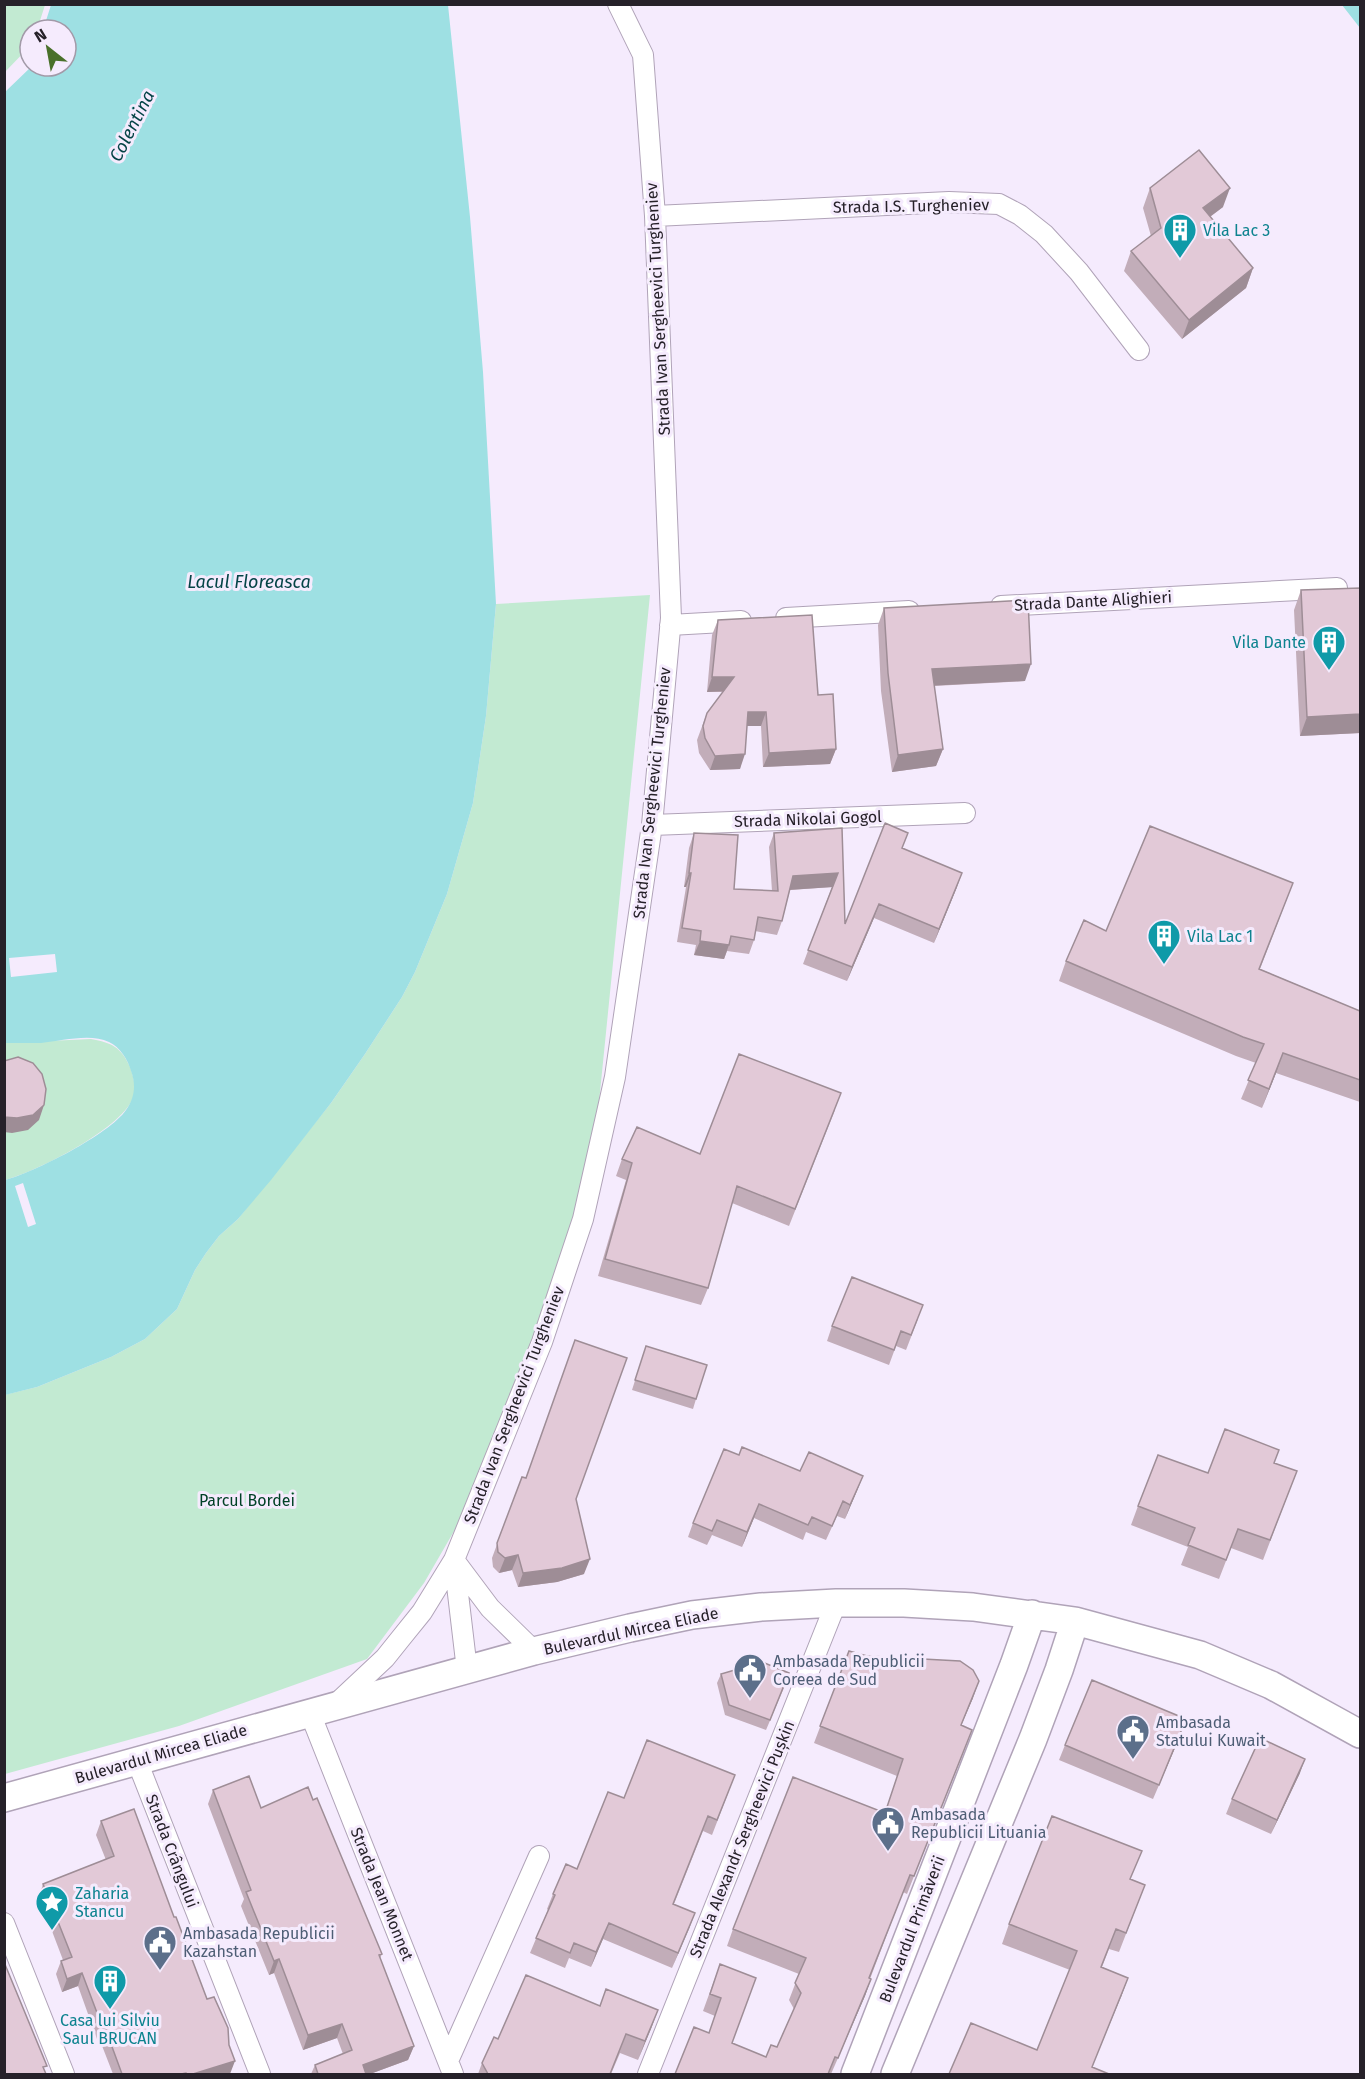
<svg xmlns="http://www.w3.org/2000/svg" width="1365" height="2079" font-family="'Fira Sans',sans-serif">
<rect width="100%" height="100%" fill="#f5ebfd"/>
<path fill="#c2ead2" d="M5,4l40,1 -8,25h-7v16l-25,26z
M650,595l-52,517 -30,132 -41,118 -59,145 -44,76 -57,76 -188,67 -174,48 -1,-379 33,-8 74,-30 34,-18 32,-30 18,-39 11,-17 13,-17 19,-17 93,-116 34,-49 37,-57 13,-25 32,-78 26,-91 13,-87 10,-112z
M91,1039c21,4 30,8 39,28 3,8 6,19 4,28 -8,32 -98,77 -129,85v-137z"/>
<path fill="#9ee0e3" d="M51,5h397l22,212 13,155 13,232 -10,112 -13,87 -26,91 -32,78 -13,25 -37,57 -34,49 -60,77 -33,39 -19,17 -13,17 -11,17 -18,39 -32,30 -34,18 -74,30 -32,8v-215c28,-7 105,-46 121,-70 9,-12 10,-26 5,-39 -3,-11 -11,-24 -22,-29 -19,-9 -47,-1 -68,1 -12,0 -24,0 -36,0v-951l27,-26h34v-36h-23z
M1342,5h18v23z"/>
<path fill="#f5ebfd" d="M55,954l2,18 -46,5 -2,-19z
M23,1183l13,41 -8,3 -13,-41z"/>
<g fill="none" stroke-linecap="round" stroke-linejoin="round">
<defs>
<path id="street" d="M655,216l294,-14 50,2 21,11 24,19 35,38 60,78
M1001,606l336,-18
M786,618l123,-7
M670,625l71,-4
M652,825l313,-12
M454,1560l36,48 44,43
M454,1560l13,110
M337,1703l48,-45 16,-20 21,-26 32,-52 88,-218 41,-123 32,-142 37,-252 19,-207 -16,-402 -12,-161 -25,-51
M310,1713l143,361
M137,1761l123,313
M4,1923l60,151
M448,2061l91,-205
M648,2074l188,-471"/>
<path id="secondary" d="M4,1798l530,-147 96,-23 62,-13 69,-8 75,-4h68l69,4 102,14 125,34 71,30 89,49
M855,2074l159,-409 18,-51
M895,2074l138,-335 26,-69 16,-49"/>
</defs>
<use href="#street" stroke="#b0a3b8" stroke-width="22"/>
<use href="#secondary" stroke="#b0a3b8" stroke-width="30"/>
<use href="#street" stroke="#fff" stroke-width="20"/>
<use href="#secondary" stroke="#fff" stroke-width="27"/>
</g>
<path fill="#c2adb9" d="M1150,188l73,19 -13,10 43,51 -7,20 -64,51 -58,-68 7,-20 20,-15 -8,-28z
M1360,588v145l-60,3 -6,-126 7,-20z
M884,608l141,73 -91,5 9,63 -7,17 -44,6 -11,-81 -3,-66z
M718,620l100,75 18,54 -6,15 -67,3 -2,-41h-14l-7,43 -30,1 -11,-17 -2,-13 10,-27 16,-21h-16l5,-57z
M842,828l3,96 58,-76 54,39 -23,56 -60,-25 -27,63 -44,-17 29,-77 -42,3 -8,31 -5,14 -22,-4 -1,9 -5,14 -22,-3 -3,8 -30,-4 2,-10 -19,-3 9,-55h-2l5,-39 5,-15 40,56 38,2 -3,-44 5,-14z
M1293,883l-33,86 100,42v91l-84,-29 -14,35 -21,-9 15,-36 -20,-7 -177,-75 7,-20 40,-30z
M835,1110l-46,116 -57,-23 -24,85 -7,17 -103,-29 28,-96 -10,-4 6,-17 78,-5z
M918,1319l-12,31 -10,-4 -7,19 -62,-24 5,-15z
M646,1346l50,53 -3,10 -61,-19z
M739,1455l61,16 63,5 -18,43 -8,-3 -11,24 -20,-8 -3,8 -49,-22 -12,29 -30,-12 -5,10 -19,-8 5,-14z
M1275,1463l22,8 -34,89 -32,-12 -12,31 -38,-14 7,-18 -57,-22 7,-19 70,-33z
M522,1477l54,22 8,75 -27,8 -39,5 -6,-17 -13,3 -6,-6 -1,-9z
M849,1651l124,47 -12,27 4,22 -58,147 -4,-2 -33,87h1l-6,17 -34,78h-156l34,-41 6,-17 -12,-5 17,-47 12,79 34,14 11,-10 17,-38 -5,-9 10,-26 -72,-28 6,-17 152,-116 12,-37 -83,-33z
M721,1674l65,9 -20,47 -41,-15 -8,-32z
M1181,1734l-28,65 -94,-39 6,-15z
M1300,1773l-29,61 -45,-20 6,-15z
M213,1790l48,18 121,146 -2,4 34,88 -6,14 -38,14h-59l4,-9 28,-11 -6,-16 -34,12 -29,-77 -5,2 -28,-69 3,-7 -36,-95z
M729,1791l-17,44 -9,-4 -29,73 21,9 -23,55 -69,-29 -12,28 -22,-9 -4,10 -35,-15 18,-43 -1,-1 6,-15 24,-25 47,-71z
M101,1821l129,253h-117l-14,-36 -2,1 -19,-53 -16,6 -6,-18 5,-13 2,-1 -24,-63 4,-13 63,-24 -10,-25z
M1131,1879l14,6 -26,67 -10,-3 -7,18 26,11 -7,19 -84,53 33,-80 -68,-26 7,-20z
M600,2006l58,4 -20,50 -18,-7 -9,21h-133l4,-11 16,-24z"/>
<path fill="#9e8d96" d="M1230,188l-7,19 -27,20 7,-19z
M1253,268l-7,20 -64,51 7,-19z
M1031,664l-6,17 -99,5 6,-17z
M712,677h22l-6,14 -21,1z
M748,712h18l-5,14h-18z
M1360,714v19l-60,3 7,-19z
M836,749l-6,15 -67,3 6,-14z
M943,749l-7,17 -44,6 6,-17z
M745,754l-5,15 -30,1 5,-14z
M689,873h2l-5,14h-2z
M838,873l-5,14 -45,3 5,-14z
M962,873l-5,14 -23,56 5,-14z
M879,904l-5,14 -27,63 5,-14z
M700,941l29,4 -5,14 -30,-4z
M1283,1053l-7,20 -14,35 7,-19z
M44,1105l-5,15 -11,10 -16,3 -8,-1v-15z
M863,1476l-6,15 -12,28 5,-14z
M759,1504l-5,14 -12,29 5,-15z
M518,1555l-6,15 -13,3 6,-15z
M590,1559l-6,15 -27,8 -39,5 5,-14z
M979,1681l-6,17 -19,44 7,-17z
M1186,1719l-5,15 -28,65 6,-14z
M1305,1759l-5,14 -29,61 6,-14z
M695,1913l-6,16 -17,39 6,-15z
M609,1923l-6,16 -12,28 5,-15z
M279,1959l-5,14 -5,2 5,-14z
M82,1973l-4,13 -16,6 5,-13z
M1128,1978l-7,19 -32,77z
M871,1979l-6,17 -34,78 7,-16z
M658,2010l-7,19 -13,31 7,-19z
M342,2024l-5,14 -34,12 5,-15z
M104,2025l-5,13 -2,1 5,-13z
M414,2046l-6,14 -38,14h-11l4,-9z
M235,2061l-5,13h-37z"/>
<path fill="#e2c9d7" stroke="#9e8d96" stroke-width="1.5" d="M1199,150l31,38 -27,20 50,60 -64,52 -58,-69 30,-23 -11,-40z
M1360,588v126l-53,3 -6,-127z
M1028,600l3,64 -99,5 11,80 -45,6 -10,-82 -4,-65z
M812,615l6,80 15,-1 3,55 -67,4 -3,-41h-18l-3,42 -30,2 -10,-18 -2,-12 4,-13 27,-36h-22l6,-57z
M885,823l23,10 -6,15 60,25 -23,56 -60,-25 -27,63 -44,-17 30,-77 -45,3 -11,45 -24,-4 -4,23 -23,-4 -2,9 -29,-4 1,-10 -19,-3 9,-55h-2l5,-40 44,2 -4,54 44,2 -4,-58 68,-5 3,96z
M1150,826l143,57 -34,86 101,42v69l-77,-27 -14,36 -21,-9 16,-36 -21,-7 -177,-76 18,-41 22,11z
M739,1054l102,39 -46,116 -58,-23 -29,102 -103,-29 27,-96 -10,-4 15,-32 63,27z
M18,1057l15,6 9,11 4,15 -2,16 -11,10 -16,3 -13,-1v-56z
M852,1277l71,28 -12,30 -10,-4 -7,19 -62,-24z
M575,1340l52,18 -51,141 14,60 -28,9 -39,5 -5,-18 -13,3 -7,-6 -1,-9 25,-66 4,1z
M646,1346l61,19 -11,34 -61,-19z
M1225,1429l54,21 -5,13 23,8 -27,69 -32,-11 -12,31 -38,-15 7,-17 -57,-22 20,-51 50,18z
M742,1447l58,24 9,-19 54,24 -13,29 -7,-4 -11,25 -20,-9 -4,8 -49,-21 -12,28 -30,-12 -5,11 -19,-8 31,-74 15,6z
M849,1651l18,5 93,5 13,9 6,11 -18,44 11,5 -58,146 -4,-1 -41,103 2,1 -33,79 -3,-1 -7,17h-153l19,-47 15,6 12,-35 -11,-4 10,-30 36,14 -24,65 34,14 5,-12 6,2 24,-54 -6,-10 11,-25 -73,-29 60,-152 92,36 18,-54 -83,-33z
M762,1662l27,11 -19,47 -41,-15 -8,-31z
M1092,1680l94,39 -27,66 -94,-40z
M1260,1738l45,21 -28,61 -45,-21z
M647,1740l88,35 -18,45 -9,-4 -35,88 22,9 -17,40 -69,-30 -13,29 -22,-9 -4,10 -34,-15 19,-43 -2,-1 13,-30 11,5 31,-77 16,6z
M249,1776l12,32 47,-21 5,13 4,-2 65,156 -3,1 35,91 -51,19 3,9h-48l-3,-9 37,-15 -10,-26 -34,11 -29,-76 -5,2 -28,-69 5,-2 -38,-100z
M134,1809l40,108h2l31,82 7,-2 14,31 1,17 6,16 -42,13h-6l-1,-1 -5,1h-59l-18,-49 -2,1 -20,-53 -15,6 -6,-18 11,-4 -29,-73 71,-28 -13,-35z
M1052,1816l90,35 -12,28 15,6 -19,48 -10,-4 -15,38 27,11 -36,89 17,7h-160l22,-51 66,27 40,-99 -68,-27z
M4,1962l43,104 -4,1 3,7h-42z
M526,1975l74,31 6,-17 52,21 -13,31 -19,-7 -16,40h-122l-6,-11 12,-26 4,2z"/>
<defs>
<symbol id="building-pin" viewBox="-11 -11 22 30"><path d="M0 17L-7.5 6A9.5 9.5 0 1 1 7.5 6Z" fill="#0f9aa8" stroke="#f5ebfd"/><path d="M-4-6H4V6H1V3H-1V6H-4ZM-2.5-4.3h1.7v1.8h-1.7ZM.8-4.3h1.7v1.8H.8ZM-2.5-1h1.7V.8h-1.7ZM.8-1h1.7V.8H.8Z" fill="#fff"/></symbol>
<symbol id="civic-pin" viewBox="-11 -11 22 30"><path d="M0 17L-7.5 6A9.5 9.5 0 1 1 7.5 6Z" fill="#5c6f8a" stroke="#f5ebfd"/><path d="M-.6-6.5H3V-4.5H.6V-3L4-1V1h2V6H-6V1h2V-1L-.6-3ZM-1.2 2.5V6h2.4V2.5Z" fill="#fff"/></symbol>
<symbol id="sight-pin" viewBox="-11 -11 22 30"><path d="M0 17L-7.5 6A9.5 9.5 0 1 1 7.5 6Z" fill="#0f9aa8" stroke="#f5ebfd"/><path d="M0-6L1.8-2.2L6-1.7L2.9 1.2L3.7 5.4L0 3.3L-3.7 5.4L-2.9 1.2L-6-1.7L-1.8-2.2Z" fill="#fff"/></symbol>
</defs>
<g fill-rule="evenodd">
<use href="#building-pin" x="1161" y="211" width="38" height="52"/>
<use href="#building-pin" x="1310" y="623" width="38" height="52"/>
<use href="#building-pin" x="1145" y="917" width="38" height="52"/>
<use href="#civic-pin" x="731" y="1651" width="38" height="52"/>
<use href="#civic-pin" x="1114" y="1712" width="38" height="52"/>
<use href="#civic-pin" x="869" y="1804" width="38" height="52"/>
<use href="#sight-pin" x="33" y="1883" width="38" height="52"/>
<use href="#civic-pin" x="141" y="1923" width="38" height="52"/>
<use href="#building-pin" x="91" y="1962" width="38" height="52"/>
</g>
<g text-anchor="middle" dominant-baseline="central" stroke-width="6" stroke-linejoin="round" paint-order="stroke">
<g font-size="16" fill="#262129" stroke="#f5ebfd">
<text transform="translate(911 206) rotate(-1)">Strada I.S. Turgheniev</text>
<text transform="translate(658 309) rotate(-93)">Strada Ivan Sergheevici Turgheniev</text>
<text transform="translate(1093 601) rotate(-3)">Strada Dante Alighieri</text>
<text transform="translate(652 793) rotate(-84)">Strada Ivan Sergheevici Turgheniev</text>
<text transform="translate(808 819) rotate(-2)">Strada Nikolai Gogol</text>
<text transform="translate(514 1405) rotate(-69)">Strada Ivan Sergheevici Turgheniev</text>
<text transform="translate(631 1631) rotate(-12)">Bulevardul Mircea Eliade</text>
<text transform="translate(161 1754) rotate(-16)">Bulevardul Mircea Eliade</text>
<text transform="translate(742 1839) rotate(-68)">Strada Alexandr Sergheevici Pușkin</text>
<text transform="translate(172 1851) rotate(69)">Strada Crângului</text>
<text transform="translate(382 1894) rotate(68)">Strada Jean Monnet</text>
<text transform="translate(912 1929) rotate(-69)">Bulevardul Primăverii</text>
</g>
<g font-size="16" fill="#0d838f" stroke="#f5ebfd" text-anchor="start">
<text x="1203" y="230">Vila Lac 3</text>
<text x="1306" y="642" text-anchor="end">Vila Dante</text>
<text x="1187" y="936">Vila Lac 1</text>
<text x="75" y="1893">Zaharia<tspan x="75" dy="18">Stancu</tspan></text>
<text x="110" y="2020" text-anchor="middle">Casa lui Silviu<tspan x="110" dy="18">Saul BRUCAN</tspan></text>
</g>
<g font-size="16" fill="#004126" stroke="#f5ebfd">
<text x="247" y="1500">Parcul Bordei</text>
</g>
<g font-size="16" fill="#4e5e75" stroke="#f5ebfd" text-anchor="start">
<text x="773" y="1661">Ambasada Republicii<tspan x="773" dy="18">Coreea de Sud</tspan></text>
<text x="1156" y="1722">Ambasada<tspan x="1156" dy="18">Statului Kuwait</tspan></text>
<text x="911" y="1814">Ambasada<tspan x="911" dy="18">Republicii Lituania</tspan></text>
<text x="183" y="1933">Ambasada Republicii<tspan x="183" dy="18">Kazahstan</tspan></text>
</g>
<g font-size="18" font-style="italic" fill="#054447" stroke="#f5ebfd">
<text transform="translate(132 126) rotate(-63)">Colentina</text>
<text x="249" y="582">Lacul Floreasca</text>
</g>
</g>
<rect width="1365" height="2079" fill="none" stroke="#262129" stroke-width="12"/>
<g transform="translate(48 48) rotate(329)"><circle r="28" fill="#f5ebfd" stroke="#a29aa8" stroke-width="1.5"/>
<path d="M0-4.5L10 22L0 15L-10 22Z" fill="#49702a"/>
<text y="-9" font-size="16" font-weight="bold" text-anchor="middle" fill="#262129">N</text>
</g>
</svg>
